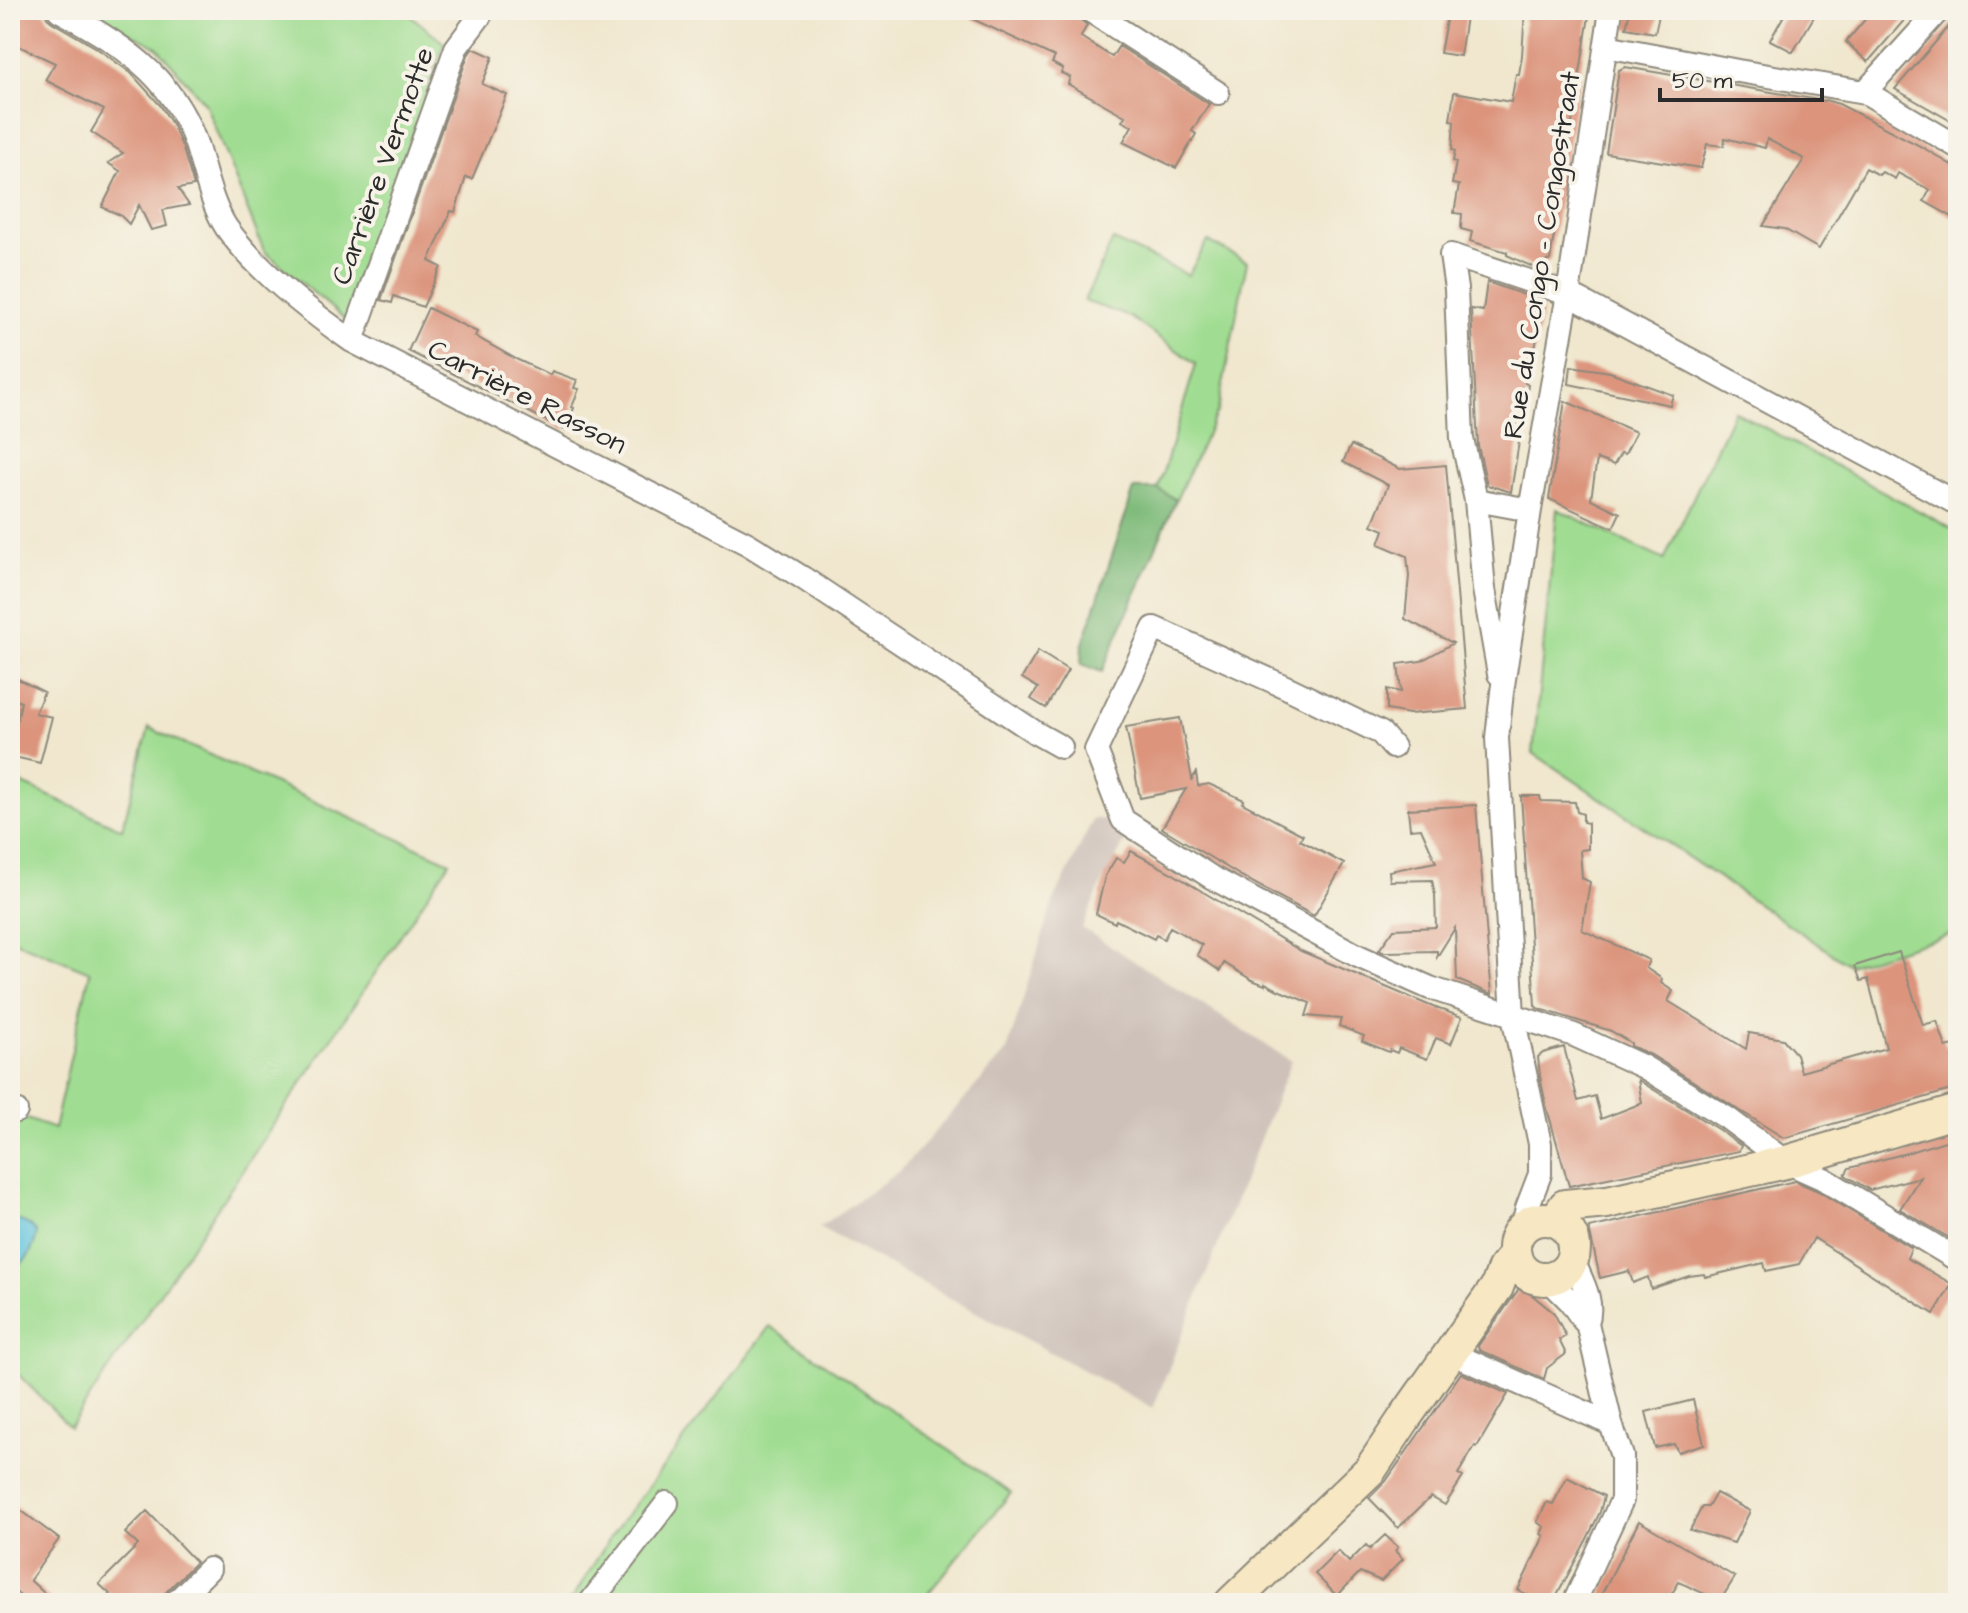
<svg xmlns="http://www.w3.org/2000/svg" width="1968" height="1613" font-family="'Architects Daughter',sans-serif">
<rect width="100%" height="100%" fill="#f7f3e8"/>
<filter id="ink" filterUnits="userSpaceOnUse"><feTurbulence type="fractalNoise" baseFrequency=".0125" numOctaves="2"/><feDisplacementMap in="SourceGraphic" scale="16" xChannelSelector="R" yChannelSelector="G"/><feConvolveMatrix kernelMatrix="1 2 1 2 8 2 1 2 1" color-interpolation-filters="sRGB"/></filter>
<filter id="wash" filterUnits="userSpaceOnUse"><feTurbulence type="fractalNoise" baseFrequency=".006" numOctaves="4" result="noise"/><feDisplacementMap in="SourceGraphic" scale="32" xChannelSelector="R" yChannelSelector="G"/><feGaussianBlur stdDeviation="1.8" result="paint"/><feColorMatrix in="noise" values="0 0 0 0 0 0 0 0 0 0 0 0 0 0 0 0 0 1.4 0 .05"/><feComposite in="paint" operator="in"/></filter>
<g filter="url(#wash)">
<rect width="100%" height="100%" fill="#f0e7ce"/>
<path fill="#cec1b9" d="M1093,819l30,1 2,22 -20,34 -23,52 209,133 -138,347 -334,-181 81,-56 107,-120 45,-146z"/>
<path fill="#a0dd92" stroke="#66845e" stroke-width="2" d="M83,10h321l40,33 -97,278 -83,-70 -59,-148 -48,-56z
M1113,240l75,35 20,-34 39,21 -29,148 -42,90 -18,-11 38,-125 -66,-47 -46,-16z
M1734,411l224,121v400l-109,33 -316,-212 24,-244 107,51z
M149,728l301,134 -380,565 -60,-61v-253l44,16 36,-157 -80,-33v-161l112,51z
M770,1326l241,167 -91,110h-354l7,-5 38,-62z"/>
<path fill="#80bc7c" stroke="#567454" stroke-width="2" d="M1134,489h24l18,11 -74,172 -21,-8 1,-17z"/>
<path fill="#60c4de" stroke="#467884" stroke-width="2" d="M10,1219c10,1 23,5 27,15 -4,16 -10,30 -27,35z"/>
<g id="blocks">
<path fill="#dc947d" d="M10,10h32l3,2 2,6 5,4 43,25 36,26 29,32 12,19 10,22 12,40 -16,3 11,16 -26,5 4,16 -16,4 -12,-25 -10,19 -9,-9 -18,-8 18,-36 -12,-8 15,-10 -32,-21 13,-22 -59,-30 10,-17 -45,-21z
M953,10h110l7,2 17,13 -6,12 31,20 7,-11 90,58 -17,27 4,3 -20,34 -53,-26 9,-16 -10,-5 3,-5 -57,-32 2,-7 -9,-4 2,-4 -11,-6 3,-6z
M1525,10h65l-40,250 -15,8 -28,-13v-3l-37,-11 2,-9 -11,-3 1,-15 -8,-1 5,-28 -7,-1 4,-22 -3,-1 2,-10 -3,-1 2,-29 -4,-1 4,-28 57,10 5,-28h3l3,-18z
M1630,10h30l-5,23 -29,-5z
M1787,10h31l-25,42 -23,-12z
M1873,10h40l-45,52 -22,-20z
M1447,15l19,2 -6,39 -20,-3z
M1958,16v109l-63,-36z
M473,48l20,9 -11,27 25,11 -35,84 -6,-2 -11,35 -4,-1 -22,50 12,6 -18,40 -29,-11 -2,7 -11,-3 87,-245z
M1625,67l199,34 1,-1 14,4 83,43 36,22v51l-34,-19 6,-11 -32,-17 -3,6 -13,-7 -3,3 -13,-7 -47,81 -35,-20 -21,-3 41,-67 -37,-20 -2,9 -40,-10 -1,8 -17,-2 -6,24 -95,-15 13,-83z
M1487,282l52,18 4,6 -13,70h-3l-2,7 3,2 -17,107 -24,-7 -9,-39 -7,-137 12,2z
M428,308l49,24 -2,4 41,23 34,16 2,-4 25,9 -3,8 5,1 -7,18 2,1 -9,22 -157,-79z
M1571,366l39,6 63,23 -3,10 -101,-21z
M1565,401l71,31 -11,22 -4,-1 -7,12 -17,-6 -6,40 29,14 -7,15 -64,-29z
M1351,445l49,24 46,-4 21,244 -58,5 -22,-4v-21l14,3 -3,-28 23,-3 32,-18 -48,-24 4,-43 -2,-20 -28,-12 5,-14 -12,-5 16,-40 -45,-23z
M1038,651l30,19 -22,38 -15,-9 7,-11 -16,-10z
M10,675l34,17 -9,21 17,4 -12,46 -30,-7 11,-54 -11,-5z
M1180,718l12,61 4,-6 2,13 11,-2 35,16 -2,3 61,32 -3,5 44,24 -30,52 -73,-40 -79,-48 24,-39 -46,9 -14,-71z
M1521,796h19l1,5 34,1 2,10 6,2v8l5,1v26l-8,1 2,28 8,4 -8,48 67,30 -3,8 16,11 -1,4 12,8 -5,10 78,48 3,-16 34,6 13,15 5,18 85,-24 -18,-69 -7,2 -6,-15 44,-14 24,73 14,-4 9,26 12,-3v44l-174,50 -133,-83 -20,-9v-3l-20,-12 -74,-23 -2,-3z
M1476,805l11,134 5,55 -35,-14 -2,-52 -18,29v-6l-53,1 -5,-2 15,-21 42,-2 -1,-32 -3,-15 -42,1 -1,-10 47,-9 -15,-34 -11,1 -2,-20z
M1131,851l39,21 131,79 132,56 29,10 -11,27 -15,-6 -9,21 -28,-11 -2,5 -7,-3 -1,2 -27,-11 2,-5 -25,-10 2,-7 -35,-3 4,-13 -32,-13 -13,-7v2l-13,-5 -28,-17 -4,8 -23,-16 5,-10 -32,-18 -6,12 -8,-4 -2,4 -38,-19 -1,3 -19,-9 9,-38 11,-18 8,4z
M1564,1047l14,54 17,-5 6,23 41,-16 -4,-23 81,50 22,16 -2,5 -170,35 -23,-81 -6,-29 -2,-19 5,-4z
M1958,1137v106l-58,-34 20,-32 -50,13 -25,-15 4,-7 54,-14z
M1795,1181l23,10 93,57 -4,10 45,26 -18,30 -120,-76 -15,26 -33,7 -2,-8 -59,14 -1,-3 -15,2 -38,13 -3,-12 -15,6 -4,-12 -29,7 -11,-50z
M1521,1286l33,27 12,23 -7,4 7,14 -19,14 -3,11 -65,-29 -1,-4z
M1461,1373l47,21 -31,53 -2,-1 -17,28 5,3 -18,28 -14,-8 -33,31 -29,-30 17,-17z
M1693,1400l11,44 -26,8 -4,-8 -19,4 -9,-36z
M1567,1477l37,19 -4,16 -12,25 -35,66h-9l-26,-13 26,-54 -3,-2 3,-7 -7,-5 10,-20 6,2z
M1716,1493l34,18 -16,32 -44,-13 12,-23h6z
M10,1502l49,37 -29,41 25,23h-27l-18,-16z
M147,1511l49,51 -31,31 -4,10h-60l9,-9 -11,-10 39,-39 -13,-12z
M1639,1521l96,56 -15,24 -41,-19 -13,21h-69z
M1385,1535l13,12 -3,4 8,8 -22,22 -21,-9 -23,24 -22,-22 23,-23 11,11 17,-17 4,4z"/>
</g>
</g>
<g filter="url(#ink)">
<use href="#blocks" fill-opacity="0" stroke="#8e897c" stroke-width="2"/>
<g fill="none" stroke-linecap="round" stroke-linejoin="round">
<defs>
<path id="minor" d="M59,10c60,33 111,63 136,131 9,27 16,63 31,86 30,43 83,84 126,114l396,203 55,34 233,155 25,14
M1089,10l129,83
M1606,46l132,25 127,21 93,55
M1865,92l74,-82
M352,341l104,-293 24,-32
M1476,500l-14,-61 -6,-150 -5,-34 117,39 390,210
M1499,674l-15,-85 -8,-89 54,10
M1393,747l-12,-14 -93,-45 -134,-60 -58,122 27,70 88,57 147,79 72,32 144,47 70,32 83,51 59,44 38,17 134,81
M10,1108l6,3
M1522,1229l5,-21 13,-34v-30l-27,-128 -16,-278 5,-46 28,-182 38,-216 43,-284
M1573,1260c8,20 22,41 14,63l24,101 11,32v44l-48,103
M1548,1279l22,22 13,19 4,3
M1451,1353l160,71
M175,1603l34,-34
M590,1603l77,-100"/>
<path id="secondary" d="M1514 1249a30 30 0 1 1 60 0a30 30 0 1 1-60 0Z
M1555,1221l10,-15 42,-4 179,-40 172,-51
M1231,1603l139,-133 36,-54 91,-129 7,-19 11,-13"/>
</defs>
<use href="#minor" stroke="#8e897c" stroke-width="26"/>
<use href="#secondary" stroke="#8e897c" stroke-width="36"/>
<use href="#minor" stroke="#fff" stroke-width="22"/>
<use href="#secondary" stroke="#f7e8c3" stroke-width="32"/>
</g>
</g>
<g text-anchor="middle" dominant-baseline="central" stroke-width="8" stroke-linejoin="round" paint-order="stroke">
<g font-size="28" fill="#2b2b2b" stroke="#f7f3e8">
<text transform="translate(383 166) rotate(-70)">Carrière Vermotte</text>
<text transform="translate(1542 255) rotate(-81)">Rue du Congo - Congostraat</text>
<text transform="translate(527 397) rotate(27)">Carrière Rasson</text>
</g>
</g>
<rect width="1968" height="1613" fill="none" stroke="#f7f3e8" stroke-width="40"/>
<path d="M1660 88v12h162v-12" fill="none" stroke="#2b2b2b" stroke-width="4"/>
<text x="1672" y="88" font-size="24" fill="#2b2b2b" stroke="#f7f3e8" stroke-width="6" paint-order="stroke">50 m</text>
</svg>
